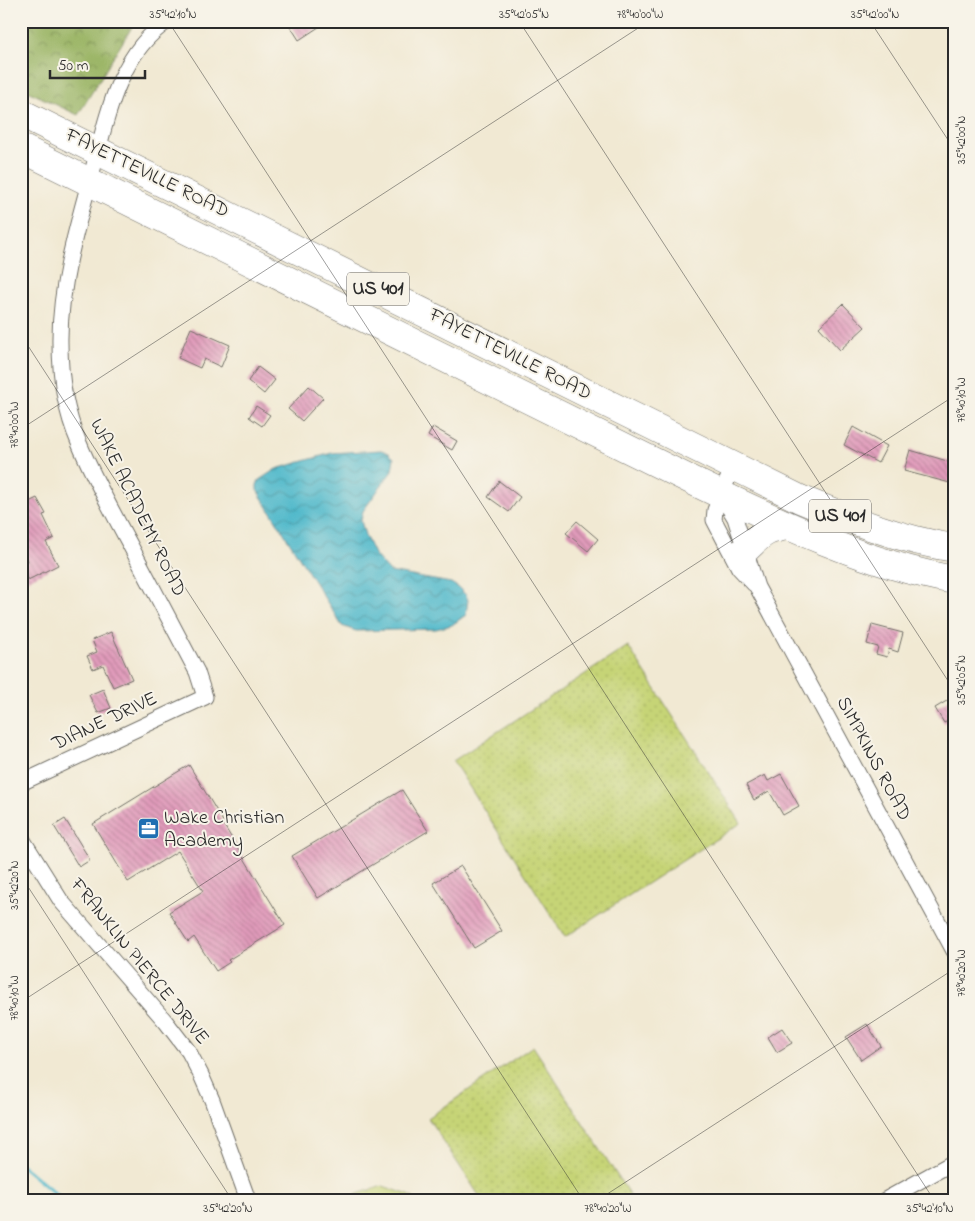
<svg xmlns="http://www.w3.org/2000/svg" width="975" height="1221" font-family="'Indie Flower',sans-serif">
<defs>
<pattern id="forest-crowns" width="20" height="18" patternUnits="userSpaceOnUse" patternTransform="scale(1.25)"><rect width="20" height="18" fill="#9cb667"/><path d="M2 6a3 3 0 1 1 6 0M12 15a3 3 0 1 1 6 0" fill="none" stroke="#7f9455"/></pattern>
<pattern id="park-dots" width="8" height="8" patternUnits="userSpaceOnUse" patternTransform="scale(1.25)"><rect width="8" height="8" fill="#c6d476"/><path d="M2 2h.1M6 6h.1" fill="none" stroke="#aab666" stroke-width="1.8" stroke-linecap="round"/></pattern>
<pattern id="water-waves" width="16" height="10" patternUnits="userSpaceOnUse" patternTransform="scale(1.25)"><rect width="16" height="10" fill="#4db8ca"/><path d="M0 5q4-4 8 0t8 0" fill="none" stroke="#4096a4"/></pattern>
<pattern id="building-back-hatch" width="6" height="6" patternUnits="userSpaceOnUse" patternTransform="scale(1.25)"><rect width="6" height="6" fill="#e19bbb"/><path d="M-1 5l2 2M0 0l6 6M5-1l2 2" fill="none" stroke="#b77f98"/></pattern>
</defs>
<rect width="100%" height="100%" fill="#f7f3e8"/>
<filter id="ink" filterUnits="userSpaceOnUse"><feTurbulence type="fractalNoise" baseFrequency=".02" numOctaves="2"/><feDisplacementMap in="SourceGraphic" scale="10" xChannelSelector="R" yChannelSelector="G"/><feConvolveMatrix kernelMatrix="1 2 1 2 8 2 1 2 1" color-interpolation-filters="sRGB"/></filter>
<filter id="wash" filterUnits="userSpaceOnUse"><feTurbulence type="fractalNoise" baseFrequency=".0096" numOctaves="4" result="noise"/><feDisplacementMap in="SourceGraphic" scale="20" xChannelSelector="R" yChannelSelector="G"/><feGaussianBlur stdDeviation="1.12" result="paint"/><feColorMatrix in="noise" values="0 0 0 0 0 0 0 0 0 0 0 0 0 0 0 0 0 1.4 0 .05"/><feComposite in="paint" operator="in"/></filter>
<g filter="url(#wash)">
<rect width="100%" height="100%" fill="#f1e9d3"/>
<path fill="#c6d476" stroke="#788050" d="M383,1186l26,9 7,5h-70l14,-7z"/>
<path fill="url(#forest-crowns)" stroke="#647049" d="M21,21h109l2,6 -54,88 -57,-27z"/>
<path fill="url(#park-dots)" stroke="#788050" d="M628,646l113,177 -176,114 -112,-176z
M533,1046l100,154h-151l-54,-82z"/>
<path fill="url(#water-waves)" stroke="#3c727a" d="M381,450l8,3 5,5 -2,13 -29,40 -2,10 4,14 9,19 16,18 61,11 8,5 7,7 2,5 -2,15 -14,10 -16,4 -80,2 -14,-5 -85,-136v-5l2,-5 17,-11 56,-16z"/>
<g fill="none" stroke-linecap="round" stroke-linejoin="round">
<path stroke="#4db8ca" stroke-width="4" d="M21,1165l42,35"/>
</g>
<g id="blocks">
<path fill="url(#building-back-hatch)" d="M287,21h41l-29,19z
M843,304l22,23 -25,23 -21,-23z
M191,328l39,17 -9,22 -17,-8 -4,9 -22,-10z
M258,367l17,13 -11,14 -16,-13z
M309,386l14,12 -21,23 -14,-12z
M256,406l14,9 -8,11 -13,-9z
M433,427l24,14 -5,9 -24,-14z
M853,427l34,19 -9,17 -34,-18z
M910,450l44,13 -4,20 -46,-12z
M499,481l21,16 -11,15 -21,-15z
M37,498l9,16 -3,1 11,23 -8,4 12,23 -30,15 -7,-13v-3l7,-3 -7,-14v-41z
M577,521l21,18 -10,12 -22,-18z
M872,625l31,8 -5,19 -9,-3 -2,8 -11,-3 2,-7 -11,-3z
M111,632l21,47 -19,8 -10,-22 -10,4 -6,-13 10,-4 -5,-12z
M103,689l8,19 -13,5 -9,-18z
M950,699l4,7v12l-10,5 -9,-15z
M189,765l35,58 -1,1 62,101 -57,35 2,2 -14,9 -22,-34 -6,5 -19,-30 34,-21 -25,-40 -50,31 -35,-58z
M781,774l18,32 -16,9 -14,-24 -15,9 -8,-15 19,-10 3,6z
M402,790l26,41 -110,67 -26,-42z
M65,819l25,41 -11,7 -25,-41z
M461,866l41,65 -28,17 -41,-65z
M867,1024l14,22 -20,14 -15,-23z
M782,1028l10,15 -15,9 -9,-15z"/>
</g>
</g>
<g filter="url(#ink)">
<use href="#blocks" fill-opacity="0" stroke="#706e66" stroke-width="1"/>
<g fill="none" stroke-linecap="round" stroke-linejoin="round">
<defs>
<path id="street" d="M733,466l-18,44 -1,10 25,48 15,16
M723,498l12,20 22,69 197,364
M21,783l184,-86 -8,-25c-23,-44 -46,-87 -69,-131 -17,-32 -35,-64 -49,-98 -13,-30 -19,-67 -19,-100 -1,-60 20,-127 36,-185 13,-50 26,-107 72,-137
M21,837l40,64 105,121 23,30 12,23 11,25 36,100
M885,1200l69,-38"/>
<path id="highway" d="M21,113l779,386c49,20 101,41 154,49
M21,148l678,336c81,39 166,80 255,96
M745,550c18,-17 18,-20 44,-24"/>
</defs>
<use href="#street" stroke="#706e66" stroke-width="17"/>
<use href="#highway" stroke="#706e66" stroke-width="29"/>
<use href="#street" stroke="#fff" stroke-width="15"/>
<use href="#highway" stroke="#fff" stroke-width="28"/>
</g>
</g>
<path fill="none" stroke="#2b2b2b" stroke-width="1" stroke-opacity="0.45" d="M168,21l766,1179M519,21l435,669M870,21l84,128M21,335l562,865M21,429l628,-408M21,876l211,324M21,1002l933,-606M598,1200l356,-231"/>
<defs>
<symbol id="office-square" viewBox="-11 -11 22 22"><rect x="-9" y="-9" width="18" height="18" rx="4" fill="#1f6fb2" stroke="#f7f3e8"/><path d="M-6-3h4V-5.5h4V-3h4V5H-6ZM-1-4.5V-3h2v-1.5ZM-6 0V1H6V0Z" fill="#fff"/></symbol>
</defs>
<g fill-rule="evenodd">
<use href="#office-square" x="136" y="816" width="25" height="25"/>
</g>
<g text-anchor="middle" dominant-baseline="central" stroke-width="4" stroke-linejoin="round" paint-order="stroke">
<g fill="#f7f3e8" stroke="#686764" stroke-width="1">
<rect x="347" y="272.5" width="62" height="33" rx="4"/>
<rect x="809" y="499.5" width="62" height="33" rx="4"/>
</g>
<g font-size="19" font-weight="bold" fill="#2b2b2b">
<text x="378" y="289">US 401</text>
<text x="840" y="516">US 401</text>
</g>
<g font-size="20" fill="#2b2b2b" stroke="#f7f3e8">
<text transform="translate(147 174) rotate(26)">FAYETTEVILLE ROAD</text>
<text transform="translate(510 355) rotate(27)">FAYETTEVILLE ROAD</text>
<text transform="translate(137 508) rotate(64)">WAKE ACADEMY ROAD</text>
<text transform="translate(105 722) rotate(-25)">DIANE DRIVE</text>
<text transform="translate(873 759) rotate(62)">SIMPKINS ROAD</text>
<text transform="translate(139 962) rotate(51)">FRANKLIN PIERCE DRIVE</text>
</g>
<g font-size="20" fill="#2b2b2b" stroke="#f7f3e8" text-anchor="start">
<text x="164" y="818">Wake Christian<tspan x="164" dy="23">Academy</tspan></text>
</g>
</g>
<rect width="975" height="1221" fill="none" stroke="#f7f3e8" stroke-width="55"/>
<path d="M50 70v8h95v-8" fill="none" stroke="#2b2b2b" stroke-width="2.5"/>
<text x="58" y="70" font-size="15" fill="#2b2b2b" stroke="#f7f3e8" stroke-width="4" paint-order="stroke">50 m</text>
<rect x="28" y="28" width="920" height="1166" fill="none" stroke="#2b2b2b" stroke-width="2"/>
<g font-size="12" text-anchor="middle" fill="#2b2b2b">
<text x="173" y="18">35°42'10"N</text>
<text x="524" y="18">35°42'05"N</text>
<text x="640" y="18">78°40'00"W</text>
<text x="875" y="18">35°42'00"N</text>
<text transform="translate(961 140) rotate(-90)" y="4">35°42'00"N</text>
<text transform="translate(961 400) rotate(-90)" y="4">78°40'10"W</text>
<text transform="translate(14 425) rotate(-90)" y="4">78°40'00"W</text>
<text transform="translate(961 680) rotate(-90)" y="4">35°42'05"N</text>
<text transform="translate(14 885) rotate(-90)" y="4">35°42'20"N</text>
<text transform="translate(961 973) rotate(-90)" y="4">78°40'20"W</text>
<text transform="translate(14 998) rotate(-90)" y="4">78°40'10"W</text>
<text x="228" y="1212">35°42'20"N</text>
<text x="608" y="1212">78°40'20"W</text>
<text x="930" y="1212">35°42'10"N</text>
</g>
</svg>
